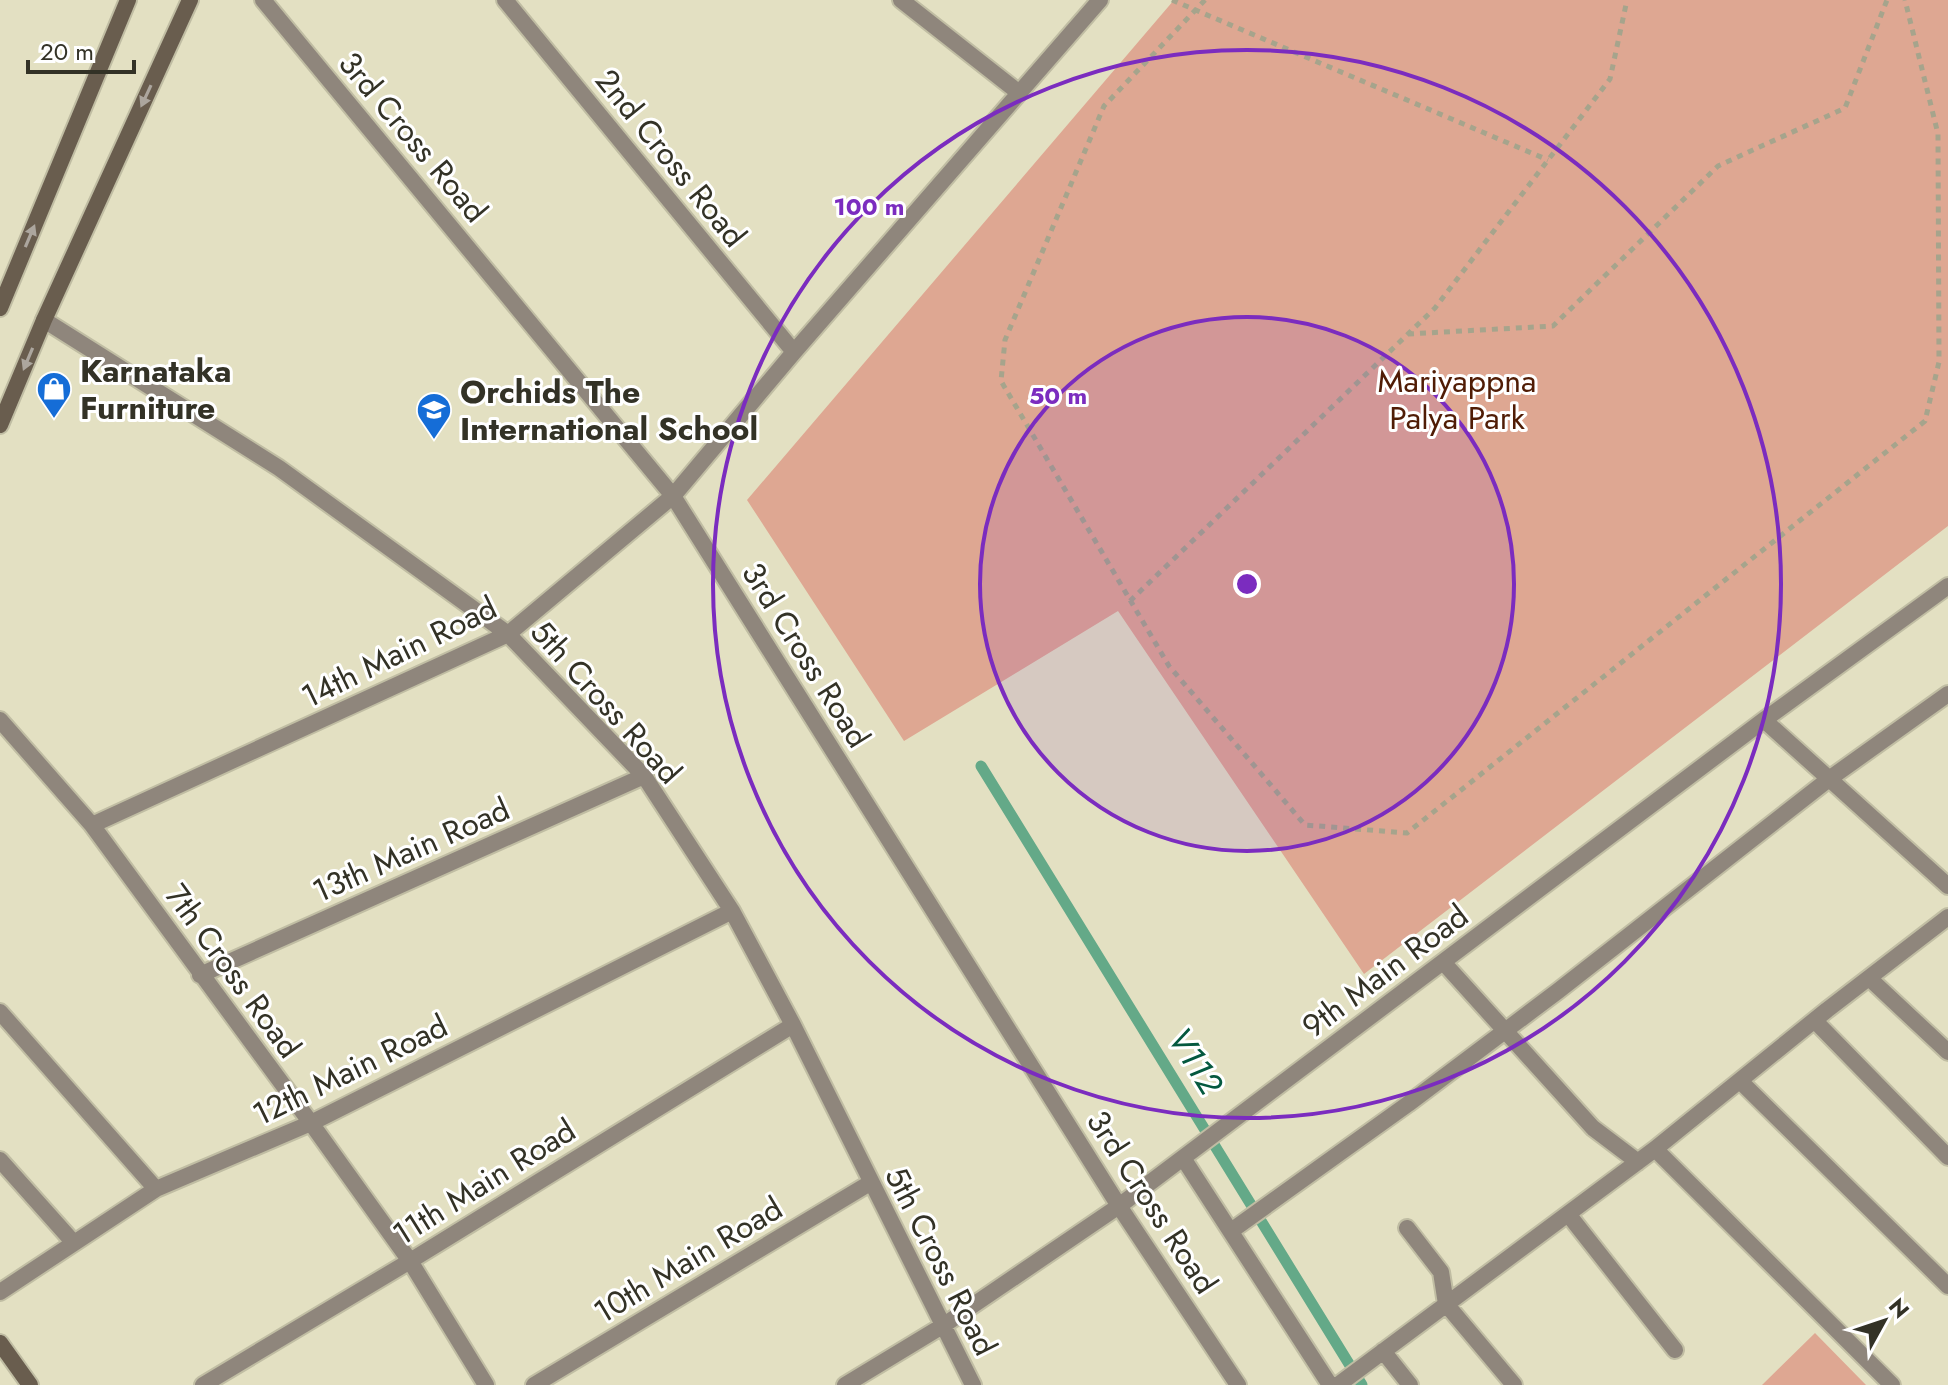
<svg xmlns="http://www.w3.org/2000/svg" width="1948" height="1385" font-family="Jost,sans-serif">
<rect width="100%" height="100%" fill="#e3e0c2"/>
<path fill="#dea792" d="M1174,0h774v526l-584,448 -246,-363 -214,130 -157,-241z
M1815,1333l51,52h-104z"/>
<g fill="none" stroke-linecap="round" stroke-linejoin="round">
<path stroke="#64a988" stroke-width="11" d="M981,766l381,619"/>
<defs>
<path id="minor" d="M263,0l410,496 446,710 119,179
M505,0l289,352
M901,0l117,92
M44,320l235,148 229,166 136,142 88,135 61,114 180,360
M0,720l92,105 219,298 99,138 76,124
M1764,720l184,166
M92,825l416,-191 165,-138 121,-144 306,-352
M1443,962l150,166 45,34
M200,975l444,-199
M1869,978l79,74
M0,1012l156,177
M1815,1021l133,136
M1740,1081l208,205
M1655,1149l237,236
M1183,1158l147,227
M0,1160l74,83
M1568,1214l107,136
M1407,1228l34,44 5,32 68,81
M1231,1231l177,-127 150,-113 271,-212 119,-85
M0,1292l156,-103 155,-66 421,-212
M1383,1351l27,34
M203,1385l207,-124 383,-236
M534,1385l336,-202
M845,1385l99,-60 175,-119 645,-486 184,-134
M1338,1385l317,-236 172,-139 121,-93"/>
<path id="secondary" d="M0,308l128,-308
M0,425l44,-105 146,-320
M0,1343l30,42"/>
</defs>
<use href="#minor" stroke="#c0bda3" stroke-width="20"/>
<use href="#secondary" stroke="#c0bda3" stroke-width="20"/>
<path stroke="#a6a48c" stroke-width="5" stroke-dasharray="6 6" stroke-linecap="butt" d="M1172,0l376,160
M1205,0l-101,106 -99,234 -4,41 168,285 136,159 102,8 518,-412 14,-59 -1,-228 -33,-134
M1408,334l145,-8 165,-160 127,-58 42,-108
M1130,601l305,-293 175,-229 17,-79"/>
<use href="#minor" stroke="#8f867c" stroke-width="16"/>
<use href="#secondary" stroke="#695d4e" stroke-width="16"/>
</g>
<defs><path id="oneway-solid" d="M-6-.8H1V-3.2L6.5 0L1 3.2V.8H-6Z" transform="scale(2)"/></defs>
<g fill="#aca69e">
<use href="#oneway-solid" transform="translate(146 96) rotate(115)"/>
<use href="#oneway-solid" transform="translate(30 236) rotate(-67)"/>
<use href="#oneway-solid" transform="translate(28 359) rotate(113)"/>
</g>
<circle cx="1247" cy="584" r="267" fill="#7b2cbf" fill-opacity=".12"/>
<g fill="none" stroke="#7b2cbf" stroke-width="4">
<circle cx="1247" cy="584" r="267"/>
<circle cx="1247" cy="584" r="534"/>
</g>
<defs>
<symbol id="shop-pin" viewBox="-11 -11 22 30"><path d="M0 17L-7.5 6A9.5 9.5 0 1 1 7.5 6Z" fill="#156dd7" stroke="#fff"/><path d="M-5-2.5h2.3a2.7 3.5 0 0 1 5.4 0H5L5.5 6h-11ZM-1.5-2.5h3a1.5 2.3 0 0 0-3 0Z" fill="#fff"/></symbol>
<symbol id="school-pin" viewBox="-11 -11 22 30"><path d="M0 17L-7.5 6A9.5 9.5 0 1 1 7.5 6Z" fill="#156dd7" stroke="#fff"/><path d="M0-5L7-2L0 1L-7-2ZM-4 1L0 2.5L4 1V4Q0 6-4 4Z" fill="#fff"/></symbol>
</defs>
<g fill-rule="evenodd">
<use href="#shop-pin" x="34" y="369" width="40" height="54"/>
<use href="#school-pin" x="414" y="390" width="40" height="54"/>
</g>
<g text-anchor="middle" dominant-baseline="central" stroke-width="6" stroke-linejoin="round" paint-order="stroke">
<g font-size="32" fill="#333226" stroke="#fff">
<text transform="translate(413 137) rotate(50)">3rd Cross Road</text>
<text transform="translate(671 158) rotate(51)">2nd Cross Road</text>
<text transform="translate(399 652) rotate(-26)">14th Main Road</text>
<text transform="translate(806 655) rotate(58)">3rd Cross Road</text>
<text transform="translate(606 702) rotate(48)">5th Cross Road</text>
<text transform="translate(411 850) rotate(-24)">13th Main Road</text>
<text transform="translate(233 971) rotate(54)">7th Cross Road</text>
<text transform="translate(1385 971) rotate(-37)">9th Main Road</text>
<text transform="translate(350 1070) rotate(-26)">12th Main Road</text>
<text transform="translate(484 1182) rotate(-32)">11th Main Road</text>
<text transform="translate(1152 1202) rotate(57)">3rd Cross Road</text>
<text transform="translate(688 1260) rotate(-31)">10th Main Road</text>
<text transform="translate(941 1261) rotate(63)">5th Cross Road</text>
</g>
<g font-size="32" font-weight="bold" fill="#333226" stroke="#fff" text-anchor="start">
<text x="80" y="371">Karnataka<tspan x="80" dy="37">Furniture</tspan></text>
<text x="460" y="392">Orchids The<tspan x="460" dy="37">International School</tspan></text>
</g>
<g font-size="32" fill="#501c05" stroke="#fff">
<text x="1457" y="381">Mariyappna<tspan x="1457" dy="37">Palya Park</tspan></text>
</g>
<g font-size="34" font-style="italic" fill="#05593f" stroke="#fff">
<text transform="translate(1195 1061) rotate(58)">V112</text>
</g>
</g>
<circle cx="1247" cy="584" r="12" fill="#7b2cbf" stroke="#fff" stroke-width="4"/>
<g font-size="24" text-anchor="middle" font-weight="bold" fill="#7b2cbf" stroke="#fff" stroke-width="6" stroke-linejoin="round" paint-order="stroke">
<text x="869" y="215">100 m</text>
<text x="1058" y="404">50 m</text>
</g>
<g transform="translate(1884 1321) rotate(50)" stroke="#ffffff" stroke-width="6" paint-order="stroke">
<path d="M0-6L14 30L0 20L-14 30Z" fill="#333226"/>
<text y="-12" font-size="22" font-weight="bold" text-anchor="middle" fill="#333226">N</text>
</g>
<path d="M28 60v12h106v-12" fill="none" stroke="#333226" stroke-width="4"/>
<text x="40" y="60" font-size="24" fill="#333226" stroke="#ffffff" stroke-width="6" paint-order="stroke">20 m</text>
</svg>
